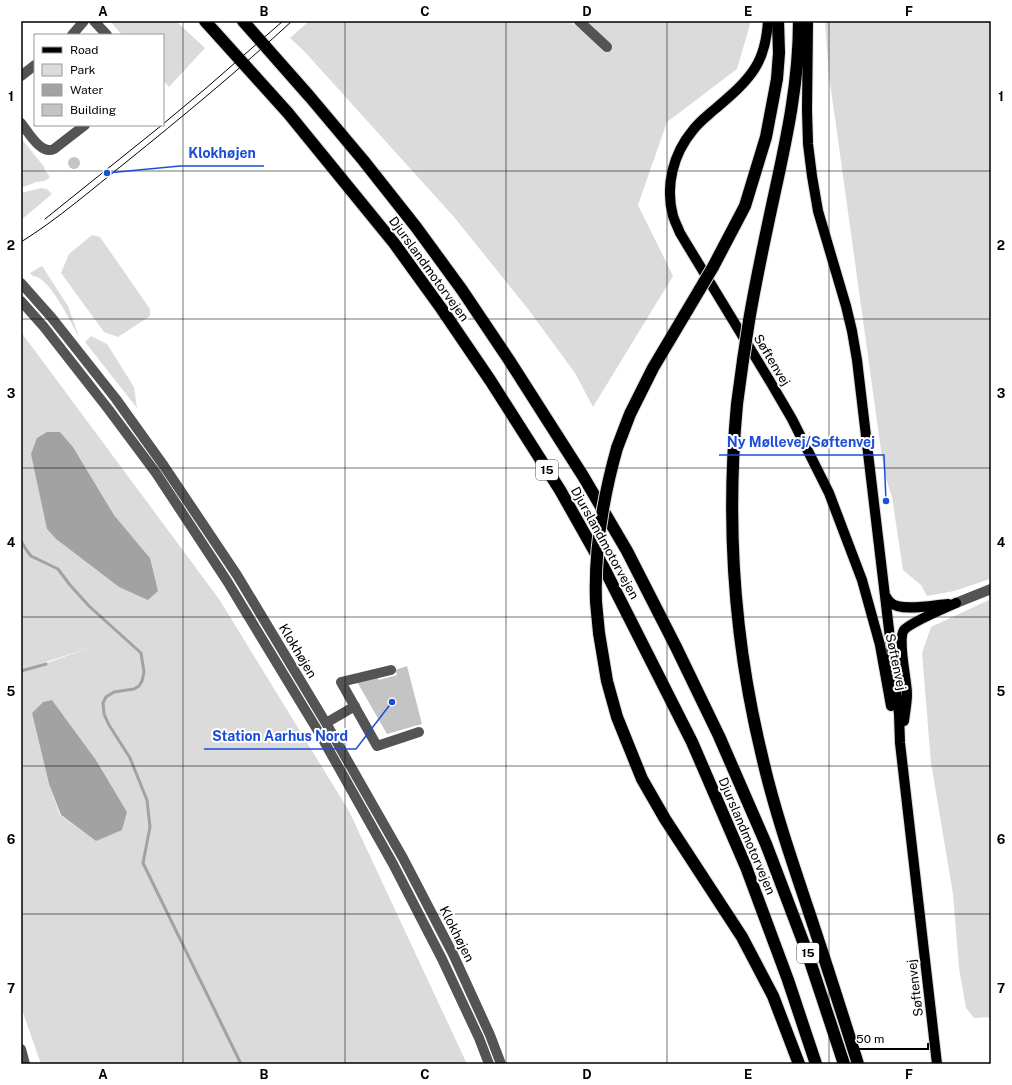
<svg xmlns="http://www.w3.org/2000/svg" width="1012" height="1085" font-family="'Public Sans',sans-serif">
<rect width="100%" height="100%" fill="#fff"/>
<path fill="#dbdbdb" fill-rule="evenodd" d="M110,21h66l29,27 -36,39 -6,-7v-45h-41z
M309,21h261l11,9 -6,-9h176l-14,48 -70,53 -29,83 35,71 -80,131 -18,-34 -47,-64 -74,-92 -150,-166 -14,-13z
M825,21h166v557l-4,2 -33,11 -27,5 -6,-11 -18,-15 -11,-73 -8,-25 -49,-354 -6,-41z
M21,138l24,30 -1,1 6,8 -5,4 -9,1 -15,6z
M41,188l6,1 5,5 -31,26v-27z
M92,235l8,2 50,72v7l-32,21 -14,-5 -43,-59 8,-19z
M42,266l26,40 11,31c-8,-14 -30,-61 -46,-61l-3,-3z
M21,332l198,267 130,212 118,253h-426l-20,-57v-335l71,-25 -71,23zM60,432l13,15 41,68 36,43 -31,29 -63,-48 -9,-10zM52,700l44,60 31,52 -31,29 -36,-26 -11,-31 -17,-71 11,-11z
M91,336l16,8 27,43 3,21 -52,-66z
M991,599v418l-17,1 -8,-10 -7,-40 -6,-74 -22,-131 -9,-110 9,-26z"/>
<path fill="#a2a2a2" d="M47,432h13l13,15 41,68 36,43 8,33 -10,9 -29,-13 -63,-48 -9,-10 -16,-75 6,-16z
M52,700l44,60 31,52 -5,18 -26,11 -35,-26 -12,-31 -17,-71 11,-11z"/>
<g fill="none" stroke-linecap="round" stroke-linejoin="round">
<path stroke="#a2a2a2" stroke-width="3" d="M21,541l6,10 4,5 27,13 12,16 19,21 52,47 3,19 -2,9 -3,5 -5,3 -20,3 -8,5 -3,6 1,11 5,11 21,33 17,42 3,27 -7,36 98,201
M21,671l25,-7"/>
</g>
<path fill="#c4c4c4" d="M68 163a6 6 0 1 1 12 0a6 6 0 1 1-12 0Z
M407,666l15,58 -35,10 -31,-54 20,-5 3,5 18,-5 -2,-5z"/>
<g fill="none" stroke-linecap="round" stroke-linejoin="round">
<defs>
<path id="major" d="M768,21c-1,16 -4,33 -13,47 -10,16 -26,29 -40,41 -8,7 -16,13 -22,21 -20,24 -28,56 -20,86 2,6 5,12 7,17l91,150 21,36 37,74 33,87 18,65 11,61
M808,21l-1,89 1,34 4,32 6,35 28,95 6,25 5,29 42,354 1,29 37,321
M885,595c2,3 3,6 6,8 10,9 43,2 57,1
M904,721c1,-9 3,-18 3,-27 0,-14 -10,-54 -3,-64 7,-8 41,-22 52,-27"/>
<path id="highway" d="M205,21l83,92 106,130 47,65 49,72 70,110 44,78 88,174 54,125 42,113 28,84
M243,21l67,76 53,63 53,67 46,63 47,70 74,116 44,75 49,96 43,89 47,108 41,108 37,112
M713,267l32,-61 21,-69 11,-58 2,-26 -1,-32
M749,321c7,-42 16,-83 25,-125 13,-59 25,-115 25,-175
M743,360c-2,15 -4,29 -6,44 -11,117 -3,237 25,352 12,53 30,105 47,156 17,51 33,101 49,152
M617,448l13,-34 23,-46 47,-79
M599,633l8,48 10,36 25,62 23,40 77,118 31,59 26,68"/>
</defs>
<use href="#major" stroke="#dbdbdb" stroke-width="12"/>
<use href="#highway" stroke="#dbdbdb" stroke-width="14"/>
<path stroke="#545454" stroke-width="10" d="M94,21l13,14
M579,21l28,26
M72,35l12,-14
M21,76l14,-11
M21,123c8,10 20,32 33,26l31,-24
M21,283l31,35 64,81 48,67 73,109 89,148 77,135 50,96 37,81 11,29
M21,301l23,26 65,83 47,63 71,108 94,155 72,128 49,95 37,79 10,26
M956,603l35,-14
M391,670l-50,12 36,64 42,-14
M326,723l29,-17
M21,1049l4,15"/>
<use href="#major" stroke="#000" stroke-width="10"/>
<use href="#highway" stroke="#000" stroke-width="12"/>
<path stroke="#000" stroke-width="1" d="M163,124l42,-35 78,-68
M45,219l117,-94
M21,242c37,-23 70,-52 104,-79 57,-46 114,-93 167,-142"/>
<defs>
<path id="highway-bridge" d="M700,289l13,-22
M743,360l6,-39
M599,633c-1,-10 -2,-21 -3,-31 -2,-53 7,-104 21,-154"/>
</defs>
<use href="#highway-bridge" stroke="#dbdbdb" stroke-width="14" stroke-linecap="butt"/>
<use href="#highway-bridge" stroke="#000" stroke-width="12"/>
</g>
<path fill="none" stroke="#000" stroke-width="1" stroke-opacity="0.55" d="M183,21v1043M345,21v1043M506,21v1043M667,21v1043M829,21v1043M21,171h970M21,319h970M21,468h970M21,617h970M21,766h970M21,914h970"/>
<g text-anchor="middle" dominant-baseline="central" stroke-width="4" stroke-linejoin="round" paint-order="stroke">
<g fill="#fff" stroke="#4c4c4c" stroke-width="1">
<rect x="536" y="460" width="22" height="20" rx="3"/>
<rect x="797" y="943" width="22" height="20" rx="3"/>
</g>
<g font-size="12" font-weight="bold" fill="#000">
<text x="547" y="470">15</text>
<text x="808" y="953">15</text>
</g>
<g font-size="13" fill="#000" stroke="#fff">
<text transform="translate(429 269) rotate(54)">Djurslandmotorvejen</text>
<text transform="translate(772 360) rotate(59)">Søftenvej</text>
<text transform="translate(605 543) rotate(61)">Djurslandmotorvejen</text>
<text transform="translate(298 651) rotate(59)">Klokhøjen</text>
<text transform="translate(896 662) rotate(78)">Søftenvej</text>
<text transform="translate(747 836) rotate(67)">Djurslandmotorvejen</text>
<text transform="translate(457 934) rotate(63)">Klokhøjen</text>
<text transform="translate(915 988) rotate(-97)">Søftenvej</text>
</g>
</g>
<path fill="none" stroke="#1d4ed8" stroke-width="1.5" d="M107 173L180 166H264M886 501L884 455H719M392 702L356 749H204"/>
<g fill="#1d4ed8" stroke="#fff" stroke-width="1.5">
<circle cx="107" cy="173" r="4"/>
<circle cx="886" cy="501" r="4"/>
<circle cx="392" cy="702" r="4"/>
</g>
<g font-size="14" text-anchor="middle" font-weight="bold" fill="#1d4ed8" stroke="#fff" stroke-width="4" stroke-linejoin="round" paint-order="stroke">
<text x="222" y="158">Klokhøjen</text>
<text x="801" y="447">Ny Møllevej/Søftenvej</text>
<text x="280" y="741">Station Aarhus Nord</text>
</g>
<rect width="1012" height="1085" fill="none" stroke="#ffffff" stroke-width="44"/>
<rect x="34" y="34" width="130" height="92" fill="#ffffff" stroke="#999999"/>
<rect x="42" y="47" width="20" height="6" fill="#000000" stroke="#999999"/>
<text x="70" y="54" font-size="12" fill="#000000">Road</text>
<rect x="42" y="64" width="20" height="12" fill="#dbdbdb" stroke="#999999"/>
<text x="70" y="74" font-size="12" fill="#000000">Park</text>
<rect x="42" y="84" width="20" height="12" fill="#a2a2a2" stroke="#999999"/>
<text x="70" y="94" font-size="12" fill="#000000">Water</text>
<rect x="42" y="104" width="20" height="12" fill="#c4c4c4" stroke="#999999"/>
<text x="70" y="114" font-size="12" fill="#000000">Building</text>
<path d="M850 1043v6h78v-6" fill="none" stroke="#000000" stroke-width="2"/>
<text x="856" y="1043" font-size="12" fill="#000000" stroke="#ffffff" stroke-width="3" paint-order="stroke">50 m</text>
<rect x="22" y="22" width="968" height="1041" fill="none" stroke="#000" stroke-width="1.5"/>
<g font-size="13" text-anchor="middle" font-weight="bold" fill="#000">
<text x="103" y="16">A</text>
<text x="264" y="16">B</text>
<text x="425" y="16">C</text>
<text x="587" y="16">D</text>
<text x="748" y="16">E</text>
<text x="909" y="16">F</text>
<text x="11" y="101">1</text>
<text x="1001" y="101">1</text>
<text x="11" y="250">2</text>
<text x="1001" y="250">2</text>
<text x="11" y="398">3</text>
<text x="1001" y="398">3</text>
<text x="11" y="547">4</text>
<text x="1001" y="547">4</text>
<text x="11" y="696">5</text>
<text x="1001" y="696">5</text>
<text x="11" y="844">6</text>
<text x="1001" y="844">6</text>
<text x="11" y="993">7</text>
<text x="1001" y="993">7</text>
<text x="103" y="1079">A</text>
<text x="264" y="1079">B</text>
<text x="425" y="1079">C</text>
<text x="587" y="1079">D</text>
<text x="748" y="1079">E</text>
<text x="909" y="1079">F</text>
</g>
</svg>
